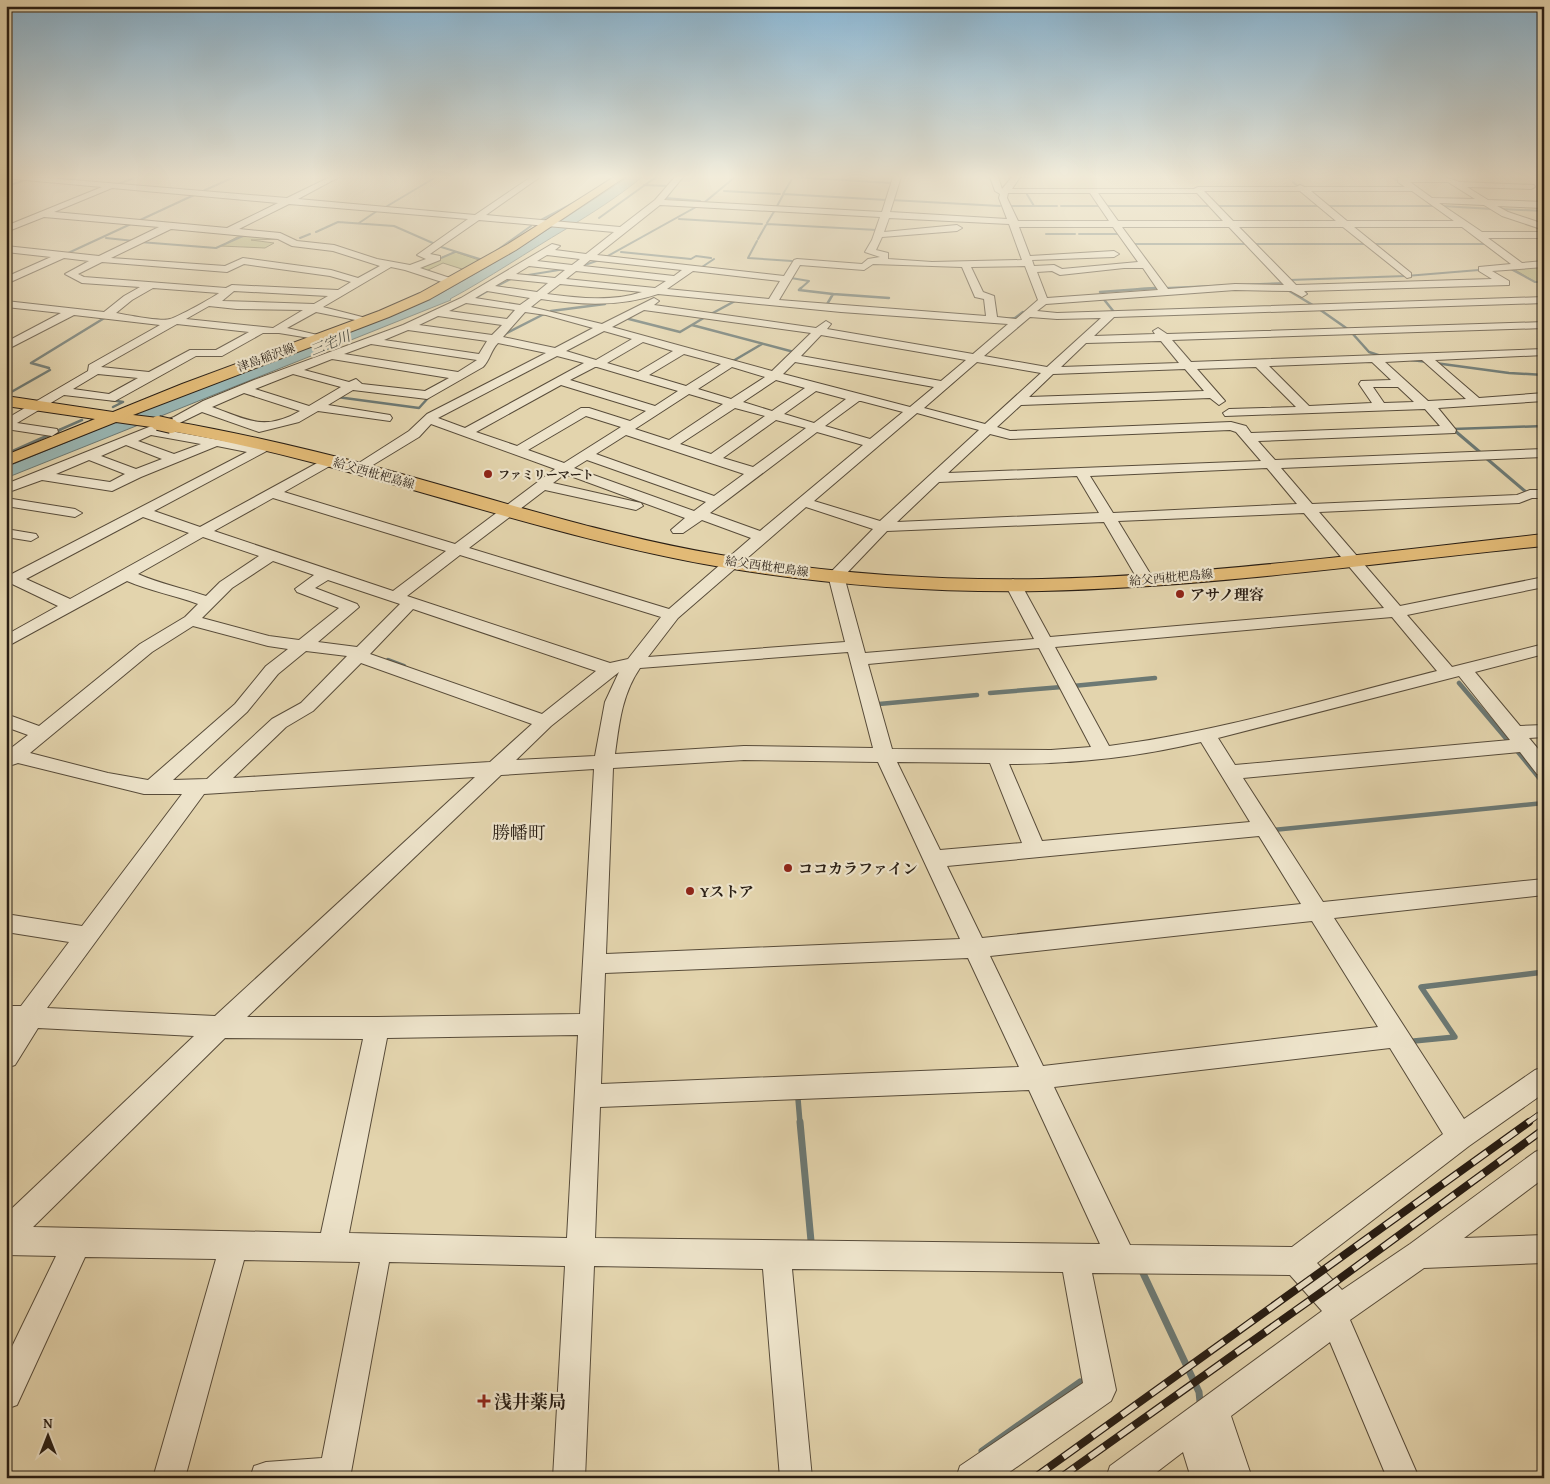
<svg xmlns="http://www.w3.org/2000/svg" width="1550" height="1484" font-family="'Gentium Book Plus','Noto Serif JP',serif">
<rect width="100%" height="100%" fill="#e3d4ad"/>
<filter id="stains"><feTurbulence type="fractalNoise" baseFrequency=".004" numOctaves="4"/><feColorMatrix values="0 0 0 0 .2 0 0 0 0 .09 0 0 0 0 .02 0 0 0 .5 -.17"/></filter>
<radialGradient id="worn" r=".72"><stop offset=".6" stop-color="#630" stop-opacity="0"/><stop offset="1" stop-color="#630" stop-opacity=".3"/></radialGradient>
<path fill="#bbbb85" stroke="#726c4c" d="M253,236l27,3 -29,1 23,3 -9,5 -44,-2 16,-9z
M455,252l27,9 -17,9 -22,-7 -17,8 -10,-3z
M1541,265l3,2v15h-9l-23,-14z"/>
<path fill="#98b6b4" stroke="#6c7974" d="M628,177h14c-24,20 -50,36 -76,52 -39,23 -77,49 -116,70l1,1 -445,178v-11l217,-89 178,-66 37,-17 78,-45z"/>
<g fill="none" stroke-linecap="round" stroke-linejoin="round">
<path stroke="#6c7974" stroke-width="2" d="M793,177l99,6
M1019,177h10
M1392,177l11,7
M1293,182l8,7
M121,185l-3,-1 19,-7
M644,185l23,1
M600,186l10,-7
M6,187l21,-8
M672,190l-6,8 34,3
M203,191l31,-14
M724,191l56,3
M1025,191l9,15
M783,194l104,6
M783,194l9,-15
M891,200l109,6
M1010,206h47
M1061,206h40
M1105,206h106
M1216,206h106
M1327,206h108
M1442,206l50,3
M384,208l52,-31
M776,208l7,-13
M1501,209l43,2
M599,218l57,-41
M679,219l83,5
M541,220l38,-20
M138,221l56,-26
M359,223l18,-12
M767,223l8,-13
M767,224l110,6
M316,232l22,-10 56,4 41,18
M1046,234h29
M1079,234h42
M106,238l28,3
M300,238l10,-4
M758,239l8,-14
M757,241l-9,17 44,3
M140,242l76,6 29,-13
M1132,244h115
M1252,244h115
M1372,244h116
M438,246l45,14
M496,251l35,-25
M621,252l70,7 5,-3 15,2
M66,254l67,-31
M606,257l99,-55 30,-25
M441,258l14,-6
M582,266l20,-7
M705,268l-3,-1 12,-8
M1509,268l26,14h9
M522,276l43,-7
M791,278l18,3 -9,8
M1289,280l117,-4 73,-6
M1163,285l1,3 120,-5
M493,288l20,-10
M1137,289l21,-1"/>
<path stroke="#6c7974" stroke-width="2.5" d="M801,288l-2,2 34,4 -7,12
M1286,289l30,18
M1100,292l55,-4
M833,294l56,4
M1102,297l12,15
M472,300l17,-10
M1319,309l30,21
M551,311l54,-7
M711,314l24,-13
M625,318l55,14 27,-16
M1008,319l7,-1 8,-6
M692,325l102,27
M1352,333l17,19 12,4
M505,334l41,-21
M1411,360l17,2
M733,361l29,-17
M1435,363l74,10 35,2
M49,368l-18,-5 75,-46
M6,395l44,-25
M337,397l82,11 9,-10
M111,400l12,2 -10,5
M1453,429l91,-3
M1453,429l3,2
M57,431l25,-11"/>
<path stroke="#6c7974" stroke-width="3" d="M1454,430l27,23
M6,454l54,-24
M1486,458l40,34h3
M6,584l2,-1"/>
<path stroke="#6c7974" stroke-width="4.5" d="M388,660l16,6
M1459,683l50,59
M1073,686l82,-8
M990,693l72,-6
M879,704l98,-9
M1518,752l26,32
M1273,830l271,-27"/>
<path stroke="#6c7974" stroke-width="5.5" d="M1414,1041l41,-4 -34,-50 123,-15
M798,1099l2,24"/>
<path stroke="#6c7974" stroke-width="7" d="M800,1122l11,119
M1142,1271l57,121 1,10
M982,1451l98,-69"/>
<defs>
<path id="minor" d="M10,177h27l250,21 43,-21h9l-41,22 177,16 56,-38h9l-54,38 134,12 35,-27 20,-23h8l-19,23 218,12 11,-35h8l-11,35 117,7 -8,-21 1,-4 -5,-3 -5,-14h8l4,12 10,-12h8l-8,12h182l4,-2h98l4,-2 4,2h101l-7,-5v-4c16,-3 49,-3 61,4l75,3 1,2 -4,2 -64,-2 21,13 56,2v6l-47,-2 11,6 36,12v6l-42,-14 -18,-11 -45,-2 43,29h62v6h-56l34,25 22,-2v6l-52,4 17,10v4l-205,6 3,3 -5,3 -11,-6 -56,-1 -189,14 -9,7 20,2 487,-16v6l-430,14 -20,19 61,-2 -2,-3 5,-3 9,6 377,-12v6l-372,12 19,22 353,-13v6l-109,5 44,38 65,-5v8l-106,7 18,22 -1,3 -197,8 17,19 269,-11v8l-263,11 31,36 205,-9 13,-5h14v8h-12l-13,5 -200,9 81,94 144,-29v10l-137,28 45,52 92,-23v10l-69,18 45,54 24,-1v12l-15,1 15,18v20l-7,-2 -17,-22 -277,26 80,124 221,-23v16l-210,23 130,201 71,-49 9,-3v26l-75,53 -152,117 25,27 68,-46 125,-92 9,-4v30l-80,60 80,-3v28l-120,5 -74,52 69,158h-32l-57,-136 -99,74 21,62h-61l-8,-26 -34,26h-43l4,-12 212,-155 -32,-36 -198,-2 24,117 -5,11 -110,77h-45l4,-12 123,-83 -20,-111 -271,-3 20,209h-32l-17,-209 -169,-3 -9,212h-32l12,-212 -176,-4 -39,216h-100l4,-12 12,-4 56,-4 38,-196 -116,-2 -59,218h-32l63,-219 -131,-2 -68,148 -11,4v-50l50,-103 -50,-1v-41l188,-178 -156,-8 -23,37 -9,3v-33l6,-8 -6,-1v-20h15l48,-64 -63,-10v-18l76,12 100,-132h-38l-126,-31 -12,4v-15l22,-17 -22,-8v-13l33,12 101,-82 45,-27 13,-13c-24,-9 -48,-13 -71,-23l-121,66v-12l52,-29 -50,-24 -2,-3 2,-3 239,-124 -30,-6 -76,31 -29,14 -70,-11 -36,13v-9l168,-67 29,-16 51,-21 149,-55 58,-27 91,-54 8,2 -5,4 31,4 28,-22 -135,-12 -49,34 10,2v4l-20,8 36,12v4h-8l-43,-14 -14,-3 -68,40 47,12v4l-54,-11 -29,16 35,8v4l-43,-7h-16l-41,23h-26l-81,45 -51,-6 -47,28 40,6 1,3 -6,4 -46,-7v-10l82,-48 1,-6 71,-40 -86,-10 -68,35v-8l55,-29 -55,-6v-6l98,11 20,-16 16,-9 -58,-4 -17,-9 24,-13 -25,-3 -58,26v-7l45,-20 -45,-5v-6l93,10 60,-29 -115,-10 -38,15v-6l96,-39 -88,-8zM1410,182h38l27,17 -43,-1zM112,188l166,15 -51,25 -173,-16zM1204,191h96l36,30h-103zM1311,191h101l42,30h-107zM1008,193h82l19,28h-91l-11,-23zM1098,193h99l26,28h-105zM289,204l179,15 -51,36 9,4 -16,6 -33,-6 -43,-14 -37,-4 -17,-8 -41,-4zM660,205l220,12 -8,23 -7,12 15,5 -12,2 -6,5 -65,-5 -3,1 -10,16 -187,-21zM889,218l120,6 13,36 -90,2 -44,-3v-6l-12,-3 6,-13 75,-6 5,-3 -5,-3 -73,7zM1019,227h94l25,35 -76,7 -8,-4 -20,1 -2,-6 82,-3 5,-3 -5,-3 -84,5zM1122,227h107l55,58 -49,-1 -67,5zM1239,227h104l64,51 4,-1v-4l-57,-46h108l49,37 -32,3v4l13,8 -196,6zM171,229l107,10 14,7 41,5 47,15 -22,12 -27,-8 -88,-12 -18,8 -114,-8zM547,255l33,4 -8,6 -35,-4zM590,260l92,10 -8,6 -91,-10zM102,262l125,10 17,-8 86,12 21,6 -13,8 -106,-5 -6,3 -142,-11 -6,-3zM873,264l89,3 13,30 9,2 2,17 -207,-16 21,-35 64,5zM529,266l36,4 -10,8 -39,-4zM1025,266l13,34 -22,19 -19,-2 -3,-21 -11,-4 -12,-25zM1124,268h19l15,22 -111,8 -10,-26 15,-1 8,4zM576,271l90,10 -11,7 -89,-9zM693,271l87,10 -11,18 -102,-10zM507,279l41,4 -11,9 -42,-6zM560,284l82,8c-30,10 -64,6 -95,2zM153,288l66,5c-5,4 -43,25 -49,26 -8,3 -43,-4 -54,-6l16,-13zM234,291l94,5 -14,8 -92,-3zM487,291l43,7 -10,7 -45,-7zM658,294l183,18 167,12 -35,30 -146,-25 4,-5 -5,-3 -10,7 -162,-23 5,-4 -5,-3 -52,26 -71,-17 10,-8c40,6 78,8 117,-5zM466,303l49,7 -8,9 -58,-8zM209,306l28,3 66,1 -30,18 -87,-9zM644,310l167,23 -39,38 -160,-44zM525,312l21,3 47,13 -38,20 -52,-11zM438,316l64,9 -10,10 -73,-10zM1030,317l27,2 44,-1 -54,49 -63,-11zM177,324l72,8 -33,18h-26l-41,22 -48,-5zM408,330l79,11 -8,13 -95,-14zM604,331l28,8 -36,21 -30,-9zM821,335l145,25 -25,21 -140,-25zM1161,341l18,22 -118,4 25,-24zM643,342l30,9 -35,21 -31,-9zM498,343l48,10 -119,61 -18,17 -58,37 7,4 5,-1 56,-34 12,-13 124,45 -100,75 -171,-52 51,-29 2,-3 -7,-4 -130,71 -46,-16 122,-65 -7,-4 -11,5 -93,-17 37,-18 57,20 40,-10 19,-11 72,10 2,-3 -2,-3 -62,-10 25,-15 74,9 56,-32c7,-7 8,-17 15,-24zM371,344l106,16 -19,12 -114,-18zM684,354l37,10 -35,22 -37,-11zM557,356l27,7 -119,65 -27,-10zM332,359l117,19 -24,13 -63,-7 -6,-5 -7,3 -45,-12zM1422,360l44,39 -38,2 -43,-39zM795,362l139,25 -24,20 -127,-33zM977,362l64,11 -56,51 -61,-16zM1372,362l19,18 -30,1 -2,3 13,19 -63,3 -40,-40zM595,367h2l81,24 -23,15 -85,-26zM732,367l33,10 -34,22 -33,-10zM1256,367l40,40 -67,2 -6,4 2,3 200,-7 15,17 -189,7 -5,-7 -15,-4 -221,9 -13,-4 24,-22 189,-7 9,7 6,-4 -28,-32zM1185,369l19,22 -175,6 24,-23zM98,374l40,4 -29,16 -36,-5zM293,374l48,13 -32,19 -54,-17zM776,380l29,8 -33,23 -29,-9zM561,385l85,26 -16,10 -41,-13h-8l-64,38 -41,-14zM1373,387h25l16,15 -30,1zM816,391l30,8 -32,24 -30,-9zM244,393l56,18c-36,21 -54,8 -88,-4zM689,394l34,10 -54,36 -34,-11zM859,401h2l42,11 -33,27 -45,-13zM735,408l30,8 -54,38 -31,-10zM917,413l62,17 -99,91 -66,-20zM586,416l35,11 -57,36 -36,-13zM776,420l30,8 -53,39 -30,-9zM1230,430l6,2 25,29 -313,12 42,-39 20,5zM817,432l46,13 -103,86 -50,-18zM151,435l50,9 -27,10 -36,-13zM626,435l118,39 -30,22 -118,-42zM126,445l36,14 -26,10 -35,-13zM89,460l36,14 -15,8 -54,-8zM587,460l119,42 -12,9 -120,-43zM1267,468l30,36 -184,9 -23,-37zM565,474l120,44 -14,12 2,3h10l19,-13 49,18 -82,71 -200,-61 76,-58 91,20 7,-4 -2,-3 -88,-20zM1077,476l22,37 -202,9 42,-40zM273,498l173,53 -53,40 -179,-60zM806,507l67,22 -45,46 17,67 -197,15 30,-39zM1304,513l80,95 -334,29 -29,-53 -8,-5 -8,5 29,55 -169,14 -21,-77 43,-45 217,-9 34,58 8,5 8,-5 -36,-59zM143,517l46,16 -119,66 -44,-20zM203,537l56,19 -39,26 -14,14c-23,-8 -46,-12 -68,-22zM460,555l201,62 -33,42 -18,4 -203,-67zM273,561l41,14 -19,14 2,3 42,16 -40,32 -30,-4 -67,-18 30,-30zM328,580l72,24 -43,43 -39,-5 41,-35 -2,-3 -42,-16zM413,609l183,62 -54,43 -172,-60zM1392,617l45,54c-109,27 -217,61 -328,75l-54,-99zM193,626l75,20 20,3 -22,17 -31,38 -87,76 -40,-7 -78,-20 122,-101zM1039,648l52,99 -40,3 -159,-1 -24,-85zM306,651l41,5 -46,47 -29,16 -65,60 -34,1 74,-68 31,-38zM848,652l25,96 -129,-2 -129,8c4,-30 7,-60 25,-86zM361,663l171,61 -42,38 -257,16 53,-51 27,-16zM619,672l-14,30 -10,54 -79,4 35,-34zM1459,676l51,64 -275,25 -17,-27zM1201,742l49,80 -208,19 -33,-77c65,0 129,-7 192,-22zM744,760l134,2 82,177 -354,15 7,-186zM897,762l93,1 32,80 -82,7zM594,769l-14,245 -203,3h-130l254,-242zM475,777l-260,239 -168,-8 157,-214zM1259,836l42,68 -319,34 -35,-72zM1312,921l66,106 -335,39 -53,-110zM968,958l51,109 -418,17 4,-111zM578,1035l-11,203 -218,-5 38,-195zM225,1038l138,1 -42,194 -288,-6zM1390,1048l53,86 -151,113 -162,-2 -76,-158zM1029,1090l71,154 -505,-6 5,-131z
M6,498l69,11 7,4 -7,4 -69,-11z
M6,529l30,5 2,3 -7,4 -25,-4z"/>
<path id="major" d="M614,177h11l-109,73 -86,49 -41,18 -256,98 25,3 8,4 5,-1c69,12 137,28 205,46 115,31 227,68 345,88 106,18 214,26 321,24 168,-4 335,-27 502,-45v12c-167,17 -334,41 -502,45 -107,2 -215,-6 -321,-24 -187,-32 -363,-103 -550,-136l-8,-4 -5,1 -42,-6 -110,44v-11l89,-36 -89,-13v-10l107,16 69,-28 197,-73 41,-18 88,-49z"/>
</defs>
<use href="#minor" stroke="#584c3a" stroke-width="2"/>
<use href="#major" stroke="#291e14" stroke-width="2"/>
<use href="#minor" fill="#ede3ca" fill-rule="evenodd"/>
<use href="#major" fill="#e2ba76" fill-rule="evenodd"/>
<defs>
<path id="rail-far1" d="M1527,1123l17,-12"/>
<path id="rail" d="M1034,1478l495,-356
M1060,1478l263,-187 221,-162"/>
</defs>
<use href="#rail-far1" stroke="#291e14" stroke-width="6"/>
<use href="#rail" stroke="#291e14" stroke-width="8"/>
<use href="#rail-far1" stroke="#ede3ca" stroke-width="4.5" stroke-dasharray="14" stroke-linecap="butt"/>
<use href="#rail" stroke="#ede3ca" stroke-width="5.5" stroke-dasharray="18" stroke-linecap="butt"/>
<defs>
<path id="major-bridge" d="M158,423l13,3"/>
</defs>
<use href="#major-bridge" stroke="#291e14" stroke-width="16" stroke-linecap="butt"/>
<use href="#major-bridge" stroke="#e2ba76" stroke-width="14"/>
</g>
<linearGradient id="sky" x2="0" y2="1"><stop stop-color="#88b5d3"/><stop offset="0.46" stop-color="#f2ecda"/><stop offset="1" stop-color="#f2ecda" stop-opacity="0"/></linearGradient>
<rect width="1550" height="384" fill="url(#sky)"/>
<g fill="#8f2418" stroke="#ede3ca" stroke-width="2">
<circle cx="488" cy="474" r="5"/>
<circle cx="1180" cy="594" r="5"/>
<circle cx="788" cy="868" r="5"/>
<circle cx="690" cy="891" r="5"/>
<path d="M481.5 1393.5h5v5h5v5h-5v5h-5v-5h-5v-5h5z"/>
</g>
<g text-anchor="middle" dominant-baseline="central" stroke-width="4.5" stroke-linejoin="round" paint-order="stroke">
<g font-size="12" fill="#291e14" stroke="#ede3ca">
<text transform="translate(266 357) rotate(-20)">津島稲沢線</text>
<text transform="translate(374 473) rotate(16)">給父西枇杷島線</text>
<text transform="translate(767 566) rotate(8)">給父西枇杷島線</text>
<text transform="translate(1171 577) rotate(-5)">給父西枇杷島線</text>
</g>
<g font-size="12" font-weight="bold" fill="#291e14" stroke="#ede3ca" text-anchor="start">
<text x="498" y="474">ファミリーマート</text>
</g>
<g font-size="14" font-style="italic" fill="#4a4c44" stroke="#ede3ca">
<text transform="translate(330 343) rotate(-22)">三宅川</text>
</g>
<g font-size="15" font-weight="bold" fill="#291e14" stroke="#ede3ca" text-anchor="start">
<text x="1190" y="594">アサノ理容</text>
<text x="798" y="868">ココカラファイン</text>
<text x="700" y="891">Yストア</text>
</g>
<g font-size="18" fill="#291e14" stroke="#ede3ca">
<text x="519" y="832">勝幡町</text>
</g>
<g font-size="18" font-weight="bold" fill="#291e14" stroke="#ede3ca" text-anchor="start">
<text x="494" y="1401">浅井薬局</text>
</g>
</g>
<rect width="1550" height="1484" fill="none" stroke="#e3d4ad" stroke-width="25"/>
<rect x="8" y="8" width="1535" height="1469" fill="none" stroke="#291e14" stroke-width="2.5"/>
<rect x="12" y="12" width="1525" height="1459" fill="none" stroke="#291e14"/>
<g transform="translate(48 1436)" stroke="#ede3ca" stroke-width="4" paint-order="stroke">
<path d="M0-4L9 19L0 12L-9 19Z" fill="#291e14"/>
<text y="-8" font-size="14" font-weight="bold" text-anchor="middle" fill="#291e14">N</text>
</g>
<rect width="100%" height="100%" filter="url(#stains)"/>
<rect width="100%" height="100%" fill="url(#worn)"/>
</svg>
